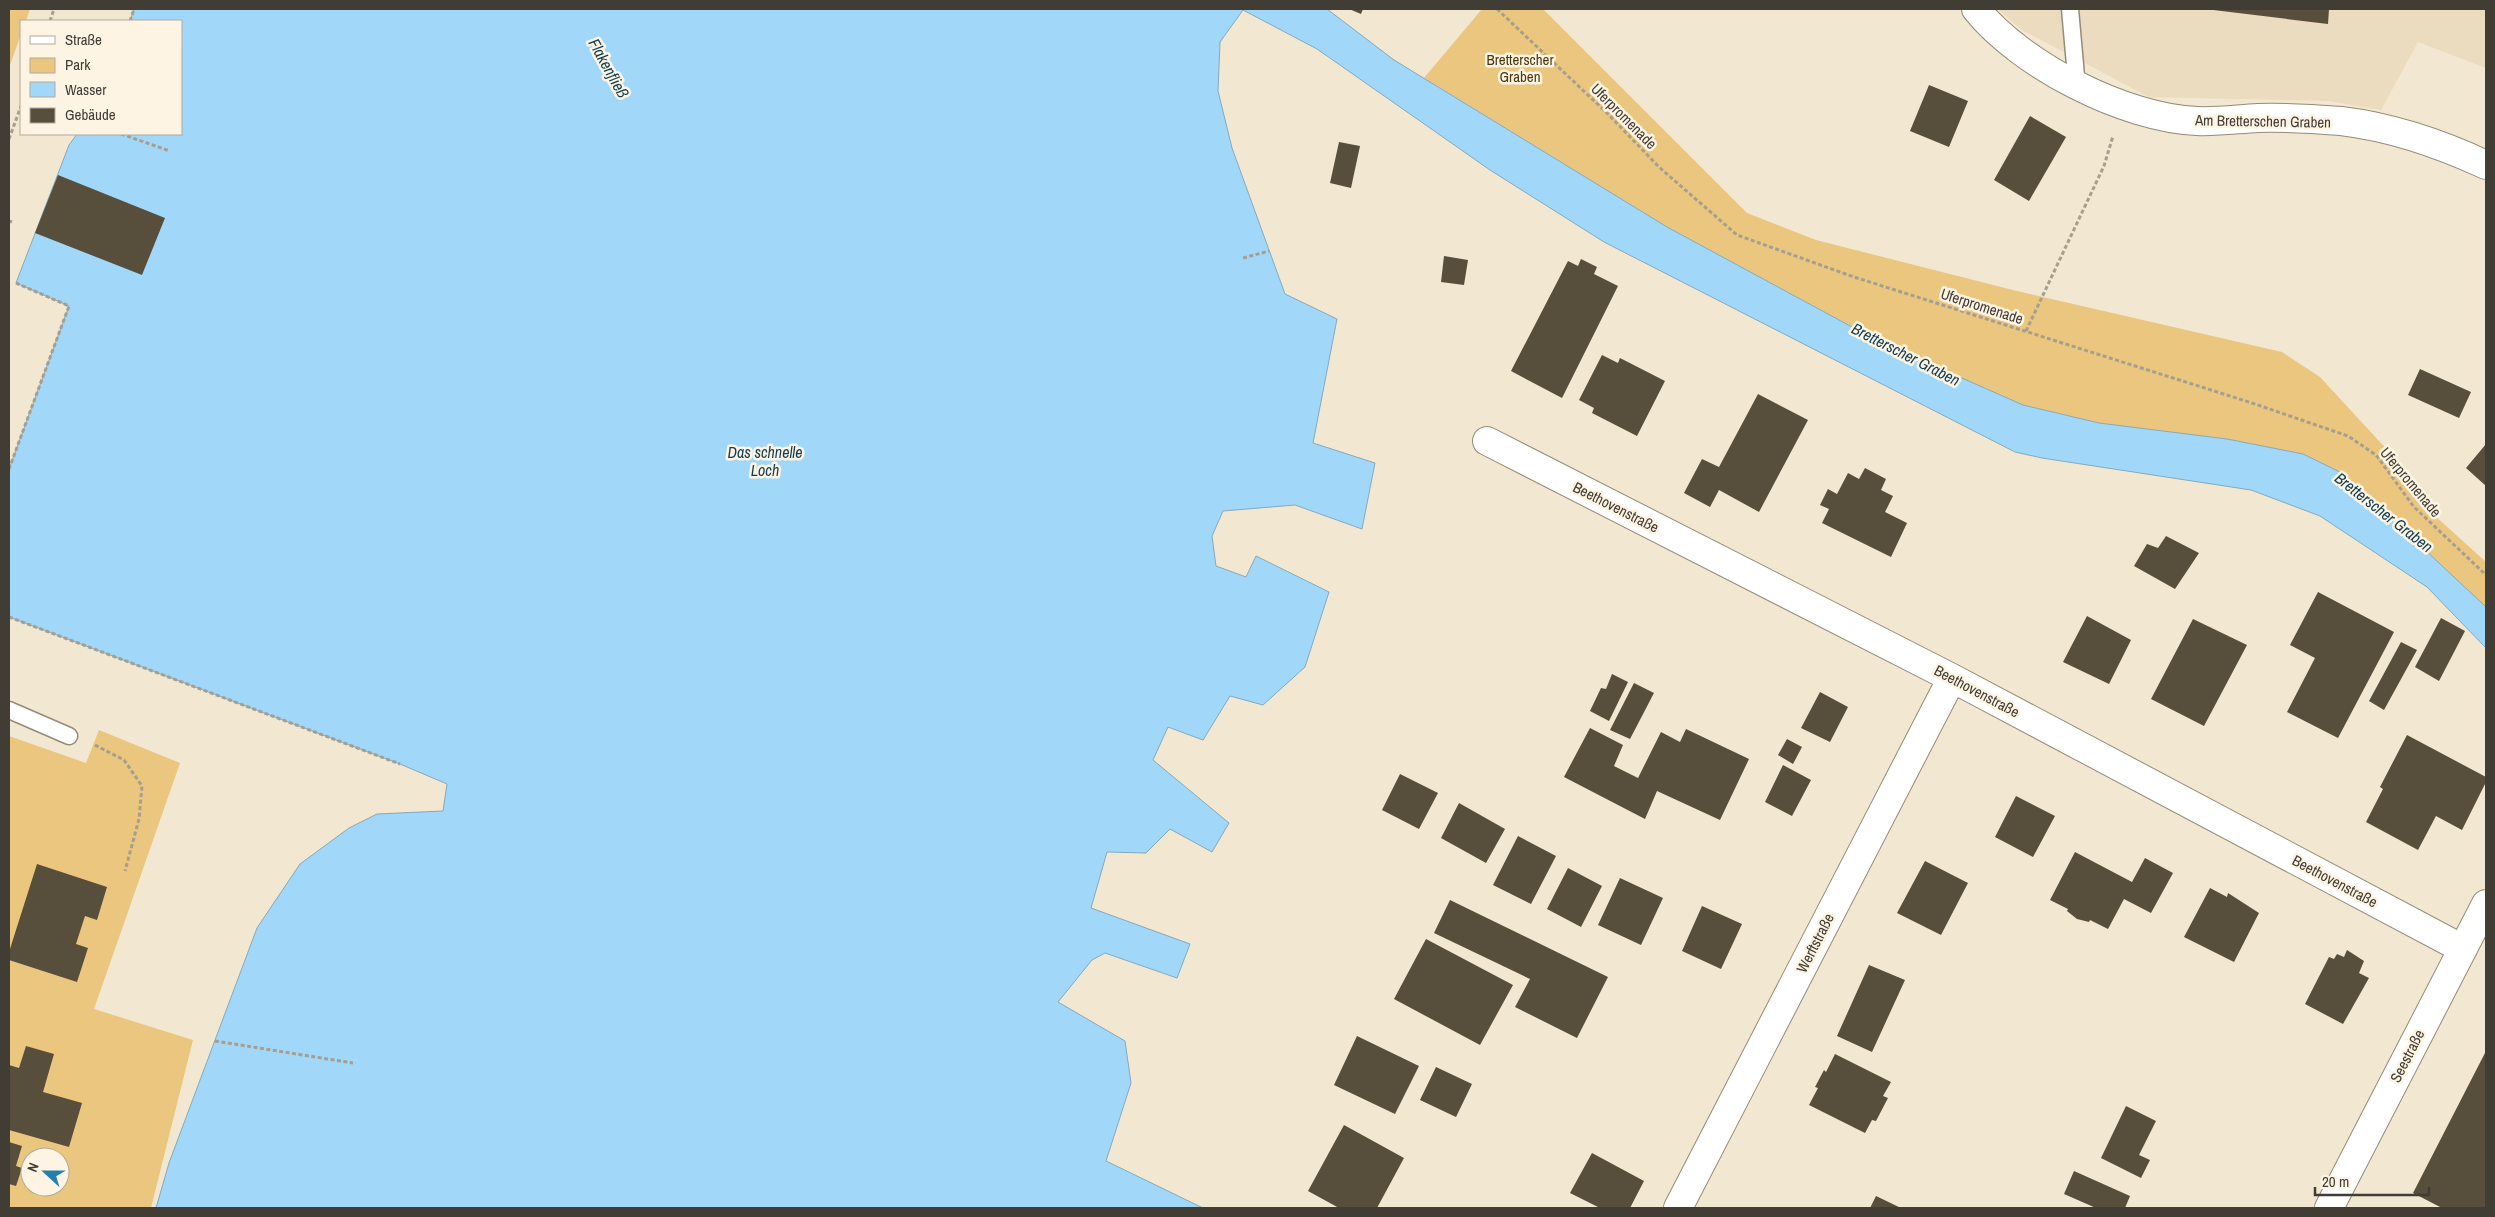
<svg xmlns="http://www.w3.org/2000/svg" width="2495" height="1217" font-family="'Archivo Narrow',sans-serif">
<rect width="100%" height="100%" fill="#f2e7d1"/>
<path fill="#ebdbbf" d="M1998,9h488v59l-68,-26 -37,68 -52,-9 -180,-4 -127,-67z"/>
<path fill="#ebc67f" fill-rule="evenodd" d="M9,9h21l-4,12h-5v13l-12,34z
M1482,9h61l204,204 69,27 201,51 265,61 38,25 71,77 32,51 63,57v45l-142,-133 -42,-20 -75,-15 -128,-16 -76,-18 -147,-65 -209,-113 -243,-149z
M99,730l81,33 -86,246 99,31 -42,168h-142v-472l77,27zM30,1157h30v30h-30z"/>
<path fill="#a1d8f9" stroke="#84a9be" d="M134,9h1193l67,51 273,167 209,113 147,65 76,18 128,16 76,15 41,20 142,133v41l-59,-61 -107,-71 -69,-26 -209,-32 -27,-6 -411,-210 -114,-72 -173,-121 -74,-39 -23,32 -2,49 14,57 53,146 52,25 -24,124 62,20 -13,66 -67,-24 -72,6 -11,25 4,30 30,11 10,-21 73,36 -24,75 -42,38 -33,-9 -27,44 -35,-13 -15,33 76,63 -17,29 -42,-23 -24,24 -39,-1 -16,56 99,36 -13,34 -72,-25 -13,7 -34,42 67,39 6,42 -25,78 97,47h-1047l13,-45 88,-235 43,-64 49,-36 28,-14 66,-3 4,-27 -47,-20 -391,-147v-148l60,-163 -53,-23 53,-138 8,-11h104v-113h-51z"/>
<path fill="#574e3c" d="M1349,9h14l-2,5z
M2205,9h124l-1,15z
M1929,85l39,16 -19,46 -39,-16z
M2030,116l36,21 -37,64 -35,-21z
M1339,142l21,4 -9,42 -21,-5z
M58,175l107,43 -23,57 -107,-42z
M1444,256l24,4 -4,25 -23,-3z
M1581,259l16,8 -3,7 24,12 -56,112 -51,-27 57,-110 10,5z
M1602,355l16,8 2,-5 45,23 -28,55 -45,-23 2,-5 -15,-8z
M2420,369l51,23 -12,26 -51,-23z
M1758,394l50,26 -49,92 -40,-22 -9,17 -26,-14 18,-34 17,8z
M2486,444v42l-20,-18z
M1865,468l21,11 -5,11 12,6 -8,16 22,11 -16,34 -69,-34 7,-14 -9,-4 8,-16 9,5 11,-21 11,6z
M2166,536l33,17 -24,36 -41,-23 13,-22 11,4z
M2318,592l76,40 -56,106 -51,-26 28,-54 -25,-13z
M2087,616l44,24 -22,44 -46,-22z
M2441,618l24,13 -26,50 -24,-14z
M2193,619l54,26 -43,81 -53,-27z
M2401,642l16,8 -33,60 -15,-9z
M1612,674l16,8 -19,39 -19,-10 11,-23 5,1z
M1634,683l20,10 -24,46 -20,-9z
M1820,692l28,15 -18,35 -29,-14z
M1590,728l33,17 -9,21 24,12 23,-46 19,10 6,-13 63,30 -29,61 -63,-29 -12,28 -81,-42z
M2407,735l79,42v5l-24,48 -26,-14 -18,34 -52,-28 17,-33 -3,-2z
M1787,739l15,8 -9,17 -15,-9z
M1783,765l28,15 -19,36 -27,-14z
M1400,774l38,19 -19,36 -37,-19z
M2016,796l39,20 -22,41 -38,-20z
M1459,803l46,26 -19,34 -45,-25z
M1518,836l38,20 -25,48 -38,-19z
M2075,852l57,30 13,-24 28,15 -22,40 -27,-14 -16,30 -18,-9 -1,2 -12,-3 -10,-8 1,-2 -18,-9z
M1925,861l43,22 -27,52 -44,-22z
M37,864l70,23 -10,33 -12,-4 -9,28 12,4 -11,34 -68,-22v-8z
M1568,868l34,18 -21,41 -34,-18z
M1620,878l43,20 -22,47 -43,-20z
M2210,888l17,9 1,-4 31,20 -25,49 -50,-25z
M1450,900l158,77 -31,61 -62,-31 15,-28 -96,-46z
M1702,906l40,18 -21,45 -39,-18z
M1426,939l87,46 -33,60 -86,-46z
M2347,950l17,11 -5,12 10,5 -26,46 -38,-20 24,-47 5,2 3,-5 7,3z
M1869,965l36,15 -33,72 -35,-16z
M1357,1036l62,30 -24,48 -61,-29z
M26,1046l28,8 -11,38 39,11 -13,44 -60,-17v-65l10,3z
M2486,1051v157h-44l-29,-15z
M1835,1054l56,28 -8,14 5,2 -12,23 -4,-1 -7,13 -56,-28 9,-17 -3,-1 9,-17 2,2z
M1436,1067l36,17 -16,33 -36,-17z
M2126,1106l30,15 -17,34 11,5 -9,18 -40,-20z
M1344,1125l60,33 -27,50h-38l-31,-17z
M9,1142l13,4 -6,20 6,2 -6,18 -7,-2z
M1592,1153l52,28 -14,27h-30l-30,-15z
M2074,1171l56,25 -5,12h-29l-32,-14z
M1876,1196l25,12h-31z"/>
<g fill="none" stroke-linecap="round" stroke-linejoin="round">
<defs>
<path id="service" d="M2070,9l7,78
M9,710l60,26"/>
<path id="minor" d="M1976,9c45,56 148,109 221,112 20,1 41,-2 61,-3 27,-1 57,1 83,3 50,6 100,23 145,44
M1487,441l465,237 511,271
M1678,1208l274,-530
M2329,1208l157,-304"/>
</defs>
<use href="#service" stroke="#958b77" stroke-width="19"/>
<use href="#minor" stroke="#958b77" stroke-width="30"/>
<path stroke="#a69e8e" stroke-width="3" stroke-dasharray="4 2.5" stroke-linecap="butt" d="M1497,9l110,104 52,54 78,68 117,42 398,126 96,33 28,19 38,52 72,68
M50,21l4,-12
M130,21l4,-12
M121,134l49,17
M9,139l12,-33
M9,221l3,1
M1243,258l26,-7
M2026,331l78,-165 9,-30
M9,469l60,-163 -53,-23
M9,617l391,147
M95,745l29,15 18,26 -3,33 -14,52
M215,1041l138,22"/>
<use href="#service" stroke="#fff" stroke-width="16"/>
<use href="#minor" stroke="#fff" stroke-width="28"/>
</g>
<g text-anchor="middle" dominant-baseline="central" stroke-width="5" stroke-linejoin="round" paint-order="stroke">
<g font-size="15" fill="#4a3710" stroke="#fef4e3">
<text x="1520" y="59">Bretterscher<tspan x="1520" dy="17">Graben</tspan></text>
</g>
<g font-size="15" fill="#413c34" stroke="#fef4e3">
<text transform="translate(1624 116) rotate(45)">Uferpromenade</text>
<text transform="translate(2263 121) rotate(1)">Am Bretterschen Graben</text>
<text transform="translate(1982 306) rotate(18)">Uferpromenade</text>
<text transform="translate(2411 482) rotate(50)">Uferpromenade</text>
<text transform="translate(1616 507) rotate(27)">Beethovenstraße</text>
<text transform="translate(1977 691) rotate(28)">Beethovenstraße</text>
<text transform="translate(2335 881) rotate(28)">Beethovenstraße</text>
<text transform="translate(1815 943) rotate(-63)">Werftstraße</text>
<text transform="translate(2407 1056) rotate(-63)">Seestraße</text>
</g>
<g font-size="16" font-style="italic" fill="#113d53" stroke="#fef4e3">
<text transform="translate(609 68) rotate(61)">Flakenfließ</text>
<text transform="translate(1906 354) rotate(27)">Bretterscher Graben</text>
<text x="765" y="452">Das schnelle<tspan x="765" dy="18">Loch</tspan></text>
<text transform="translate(2384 512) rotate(38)">Bretterscher Graben</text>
</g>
</g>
<rect width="2495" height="1217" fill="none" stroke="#413c34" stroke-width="20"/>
<rect x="20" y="20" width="162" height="115" fill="#fef4e3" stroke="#b2aa9d"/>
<rect x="30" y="36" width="25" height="8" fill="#ffffff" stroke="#b2aa9d"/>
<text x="65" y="45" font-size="15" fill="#413c34">Straße</text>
<rect x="30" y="58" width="25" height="15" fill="#ebc67f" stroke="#b2aa9d"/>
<text x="65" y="70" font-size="15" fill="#413c34">Park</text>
<rect x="30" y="82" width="25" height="15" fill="#a1d8f9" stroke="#b2aa9d"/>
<text x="65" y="95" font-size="15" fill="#413c34">Wasser</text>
<rect x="30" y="108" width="25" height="15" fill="#574e3c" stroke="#b2aa9d"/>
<text x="65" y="120" font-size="15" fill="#413c34">Gebäude</text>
<g transform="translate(45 1172) rotate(291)"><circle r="24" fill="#fef4e3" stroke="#b2aa9d"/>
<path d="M0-4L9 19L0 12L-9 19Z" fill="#2481ae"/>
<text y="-8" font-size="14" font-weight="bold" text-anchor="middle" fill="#413c34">N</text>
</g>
<path d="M2315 1187v8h114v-8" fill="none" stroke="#413c34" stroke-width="2.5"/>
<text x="2322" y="1187" font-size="15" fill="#413c34" stroke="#fef4e3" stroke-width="4" paint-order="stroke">20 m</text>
</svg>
